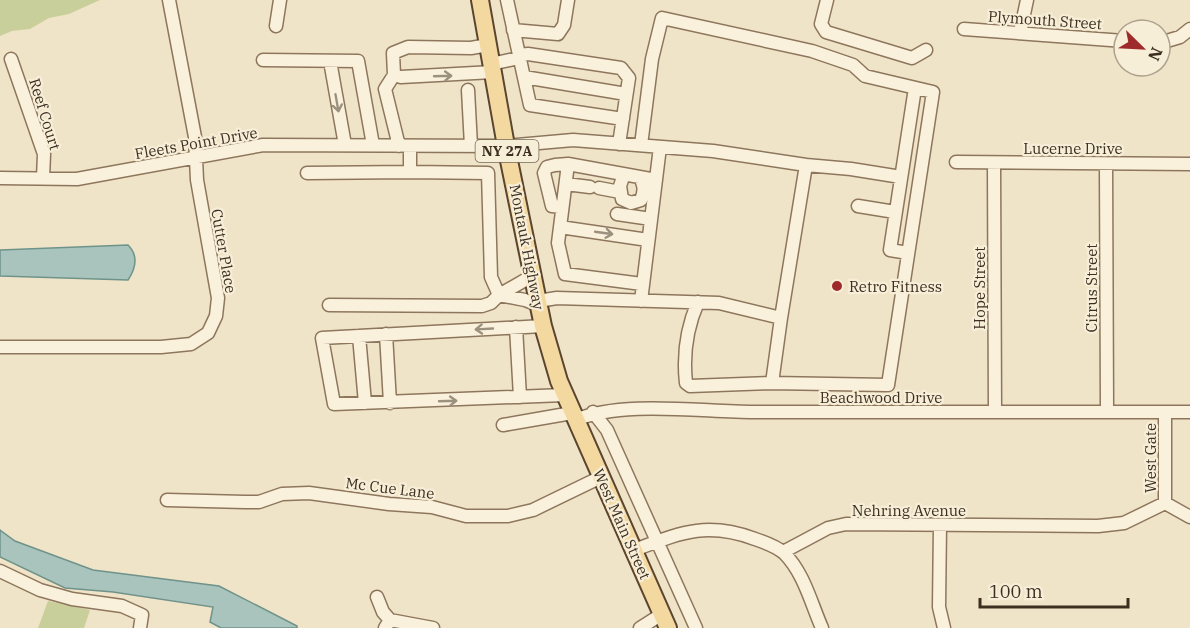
<svg xmlns="http://www.w3.org/2000/svg" width="1190" height="628" font-family="'IBM Plex Serif',serif">
<rect width="100%" height="100%" fill="#f0e4c8"/>
<path fill="#c9cf9b" d="M0,0h100l-31,14 -20,4 -19,11 -18,2 -12,5z
M48,601l42,9 -6,18h-46z"/>
<path fill="#a9c4bc" stroke="#6f938a" stroke-width="1.5" d="M128,245c11,11 8,23 0,35l-128,-4v-26z
M0,530l15,11 78,29 126,16 78,40v2h-76l-11,-6 3,-15 -100,-15 -48,-4 -65,-31z"/>
<g fill="none" stroke-linecap="round" stroke-linejoin="round">
<defs>
<path id="minor" d="M507,0l23,105 93,14
M827,0l-6,24 5,8 86,26 14,-8
M276,26l4,-26
M964,29l160,12
M513,30l45,4 6,-9 4,-25
M1020,33l7,-33
M1160,43l20,-6 10,-8
M519,55l9,-1 93,14 8,10 -10,66
M11,59l33,95 -1,24
M263,60l95,1 15,84
M330,61l15,84
M491,64l28,-6
M394,75l7,2 92,-5
M524,77l102,17
M468,90l3,56
M641,145l11,-86 10,-41 150,33 41,14 12,11 68,16 -45,293 -116,-2 -82,3 -4,-3c-3,-27 1,-56 12,-81
M399,146l-14,-57 9,-14 -1,-22 15,-6 63,1 17,-3
M956,162l234,2
M994,163l1,249
M1106,164l1,248
M806,165l45,4 50,8
M307,173l103,-1
M624,174l-4,12 2,13 9,4 10,-3c4,-10 3,-14 -1,-23
M0,178l77,1 186,-34 243,1 67,-6 140,11 93,14 -25,153 -62,-15 -162,-5 -19,3
M566,184l24,3
M599,188l21,4
M858,206l37,6
M562,207l-10,-1 -8,-33 3,-6 8,-2 13,-1
M617,214l34,5
M560,227l88,13
M908,253l-18,-3 25,-162
M532,276l-33,19 26,5 13,5
M642,284l-77,-10 -7,-31 10,-79 88,16
M641,301l19,-154
M329,305l153,1 9,-3 8,-8 -8,-18 -3,-104 -78,-1v-26
M543,326l-221,12 12,66 230,-9
M516,327l4,70
M386,334l4,69
M359,336l6,67
M0,347h161l30,-3 17,-11 8,-17 2,-18 -21,-118 -2,-43 -26,-137
M772,383l9,-65
M593,412l14,18 89,198
M575,420c48,-20 126,-8 179,-8 146,1 291,1 436,0
M503,425l69,-12
M167,500l78,2h14l23,-8 27,-1 80,11 43,3 34,9h42l25,-6 68,-33
M1165,503v-90
M1165,503l25,14
M940,525l-1,82 5,21
M634,550c46,-17 72,-29 121,-11 9,3 22,8 29,14 20,20 27,50 38,75
M783,552l45,-24 18,-4 252,2 26,-3 41,-20
M0,571l40,19 32,9 50,7 20,9 -2,13
M377,597l6,15 7,8
M385,628l5,-8 43,8
M640,628l22,-14"/>
<path id="major" d="M480,0l26,146 37,180 16,55 109,247"/>
</defs>
<use href="#minor" stroke="#8d765c" stroke-width="15"/>
<use href="#major" stroke="#5b4430" stroke-width="20"/>
<use href="#minor" stroke="#faf1dc" stroke-width="12"/>
<use href="#major" stroke="#f3d9a0" stroke-width="16"/>
</g>
<defs><path id="oneway-shaft" d="M-6 0H5M1.5-3L5.5 0L1.5 3" fill="none" stroke-width="1.6" stroke-linecap="round" stroke-linejoin="round" transform="scale(1.5)"/></defs>
<g stroke="#9c907e">
<use href="#oneway-shaft" transform="translate(443 76) rotate(-2)"/>
<use href="#oneway-shaft" transform="translate(337 103) rotate(80)"/>
<use href="#oneway-shaft" transform="translate(604 233) rotate(8)"/>
<use href="#oneway-shaft" transform="translate(484 329) rotate(177)"/>
<use href="#oneway-shaft" transform="translate(448 401) rotate(-2)"/>
</g>
<circle fill="#9e2a2b" stroke="#f7eed8" stroke-width="2" cx="837" cy="286" r="6"/>
<g text-anchor="middle" dominant-baseline="central" stroke-width="4.5" stroke-linejoin="round" paint-order="stroke">
<rect fill="#f7eed8" stroke="#756857" stroke-width="1.5" x="475.5" y="140" width="63" height="22" rx="4.5"/>
<g font-size="14" font-weight="bold" fill="#3d2e20">
<text x="507" y="151">NY 27A</text>
</g>
<g font-size="15" fill="#3d2e20" stroke="#f7eed8">
<text transform="translate(1045 20) rotate(4)">Plymouth Street</text>
<text transform="translate(45 114) rotate(73)">Reef Court</text>
<text transform="translate(196 143) rotate(-10)">Fleets Point Drive</text>
<text x="1073" y="148">Lucerne Drive</text>
<text transform="translate(527 247) rotate(79)">Montauk Highway</text>
<text transform="translate(224 251) rotate(80)">Cutter Place</text>
<text transform="translate(979 288) rotate(-90)">Hope Street</text>
<text transform="translate(1091 288) rotate(-90)">Citrus Street</text>
<text x="881" y="397">Beachwood Drive</text>
<text transform="translate(1150 458) rotate(-90)">West Gate</text>
<text transform="translate(390 488) rotate(7)">Mc Cue Lane</text>
<text x="909" y="510">Nehring Avenue</text>
<text transform="translate(622 524) rotate(66)">West Main Street</text>
</g>
<g font-size="15" fill="#3d2e20" stroke="#f7eed8" text-anchor="start">
<text x="849" y="286">Retro Fitness</text>
</g>
</g>
<g transform="translate(1142 48) rotate(114)"><circle r="28" fill="#f7eed8" stroke="#ada18e" stroke-width="1.5"/>
<path d="M0-4.5L10 22L0 15L-10 22Z" fill="#9e2a2b"/>
<text y="-9" font-size="16" font-weight="bold" text-anchor="middle" fill="#3d2e20">N</text>
</g>
<path d="M980 598v9h148v-9" fill="none" stroke="#3d2e20" stroke-width="3"/>
<text x="989" y="598" font-size="18" fill="#3d2e20" stroke="#f7eed8" stroke-width="4.5" paint-order="stroke">100 m</text>
</svg>
